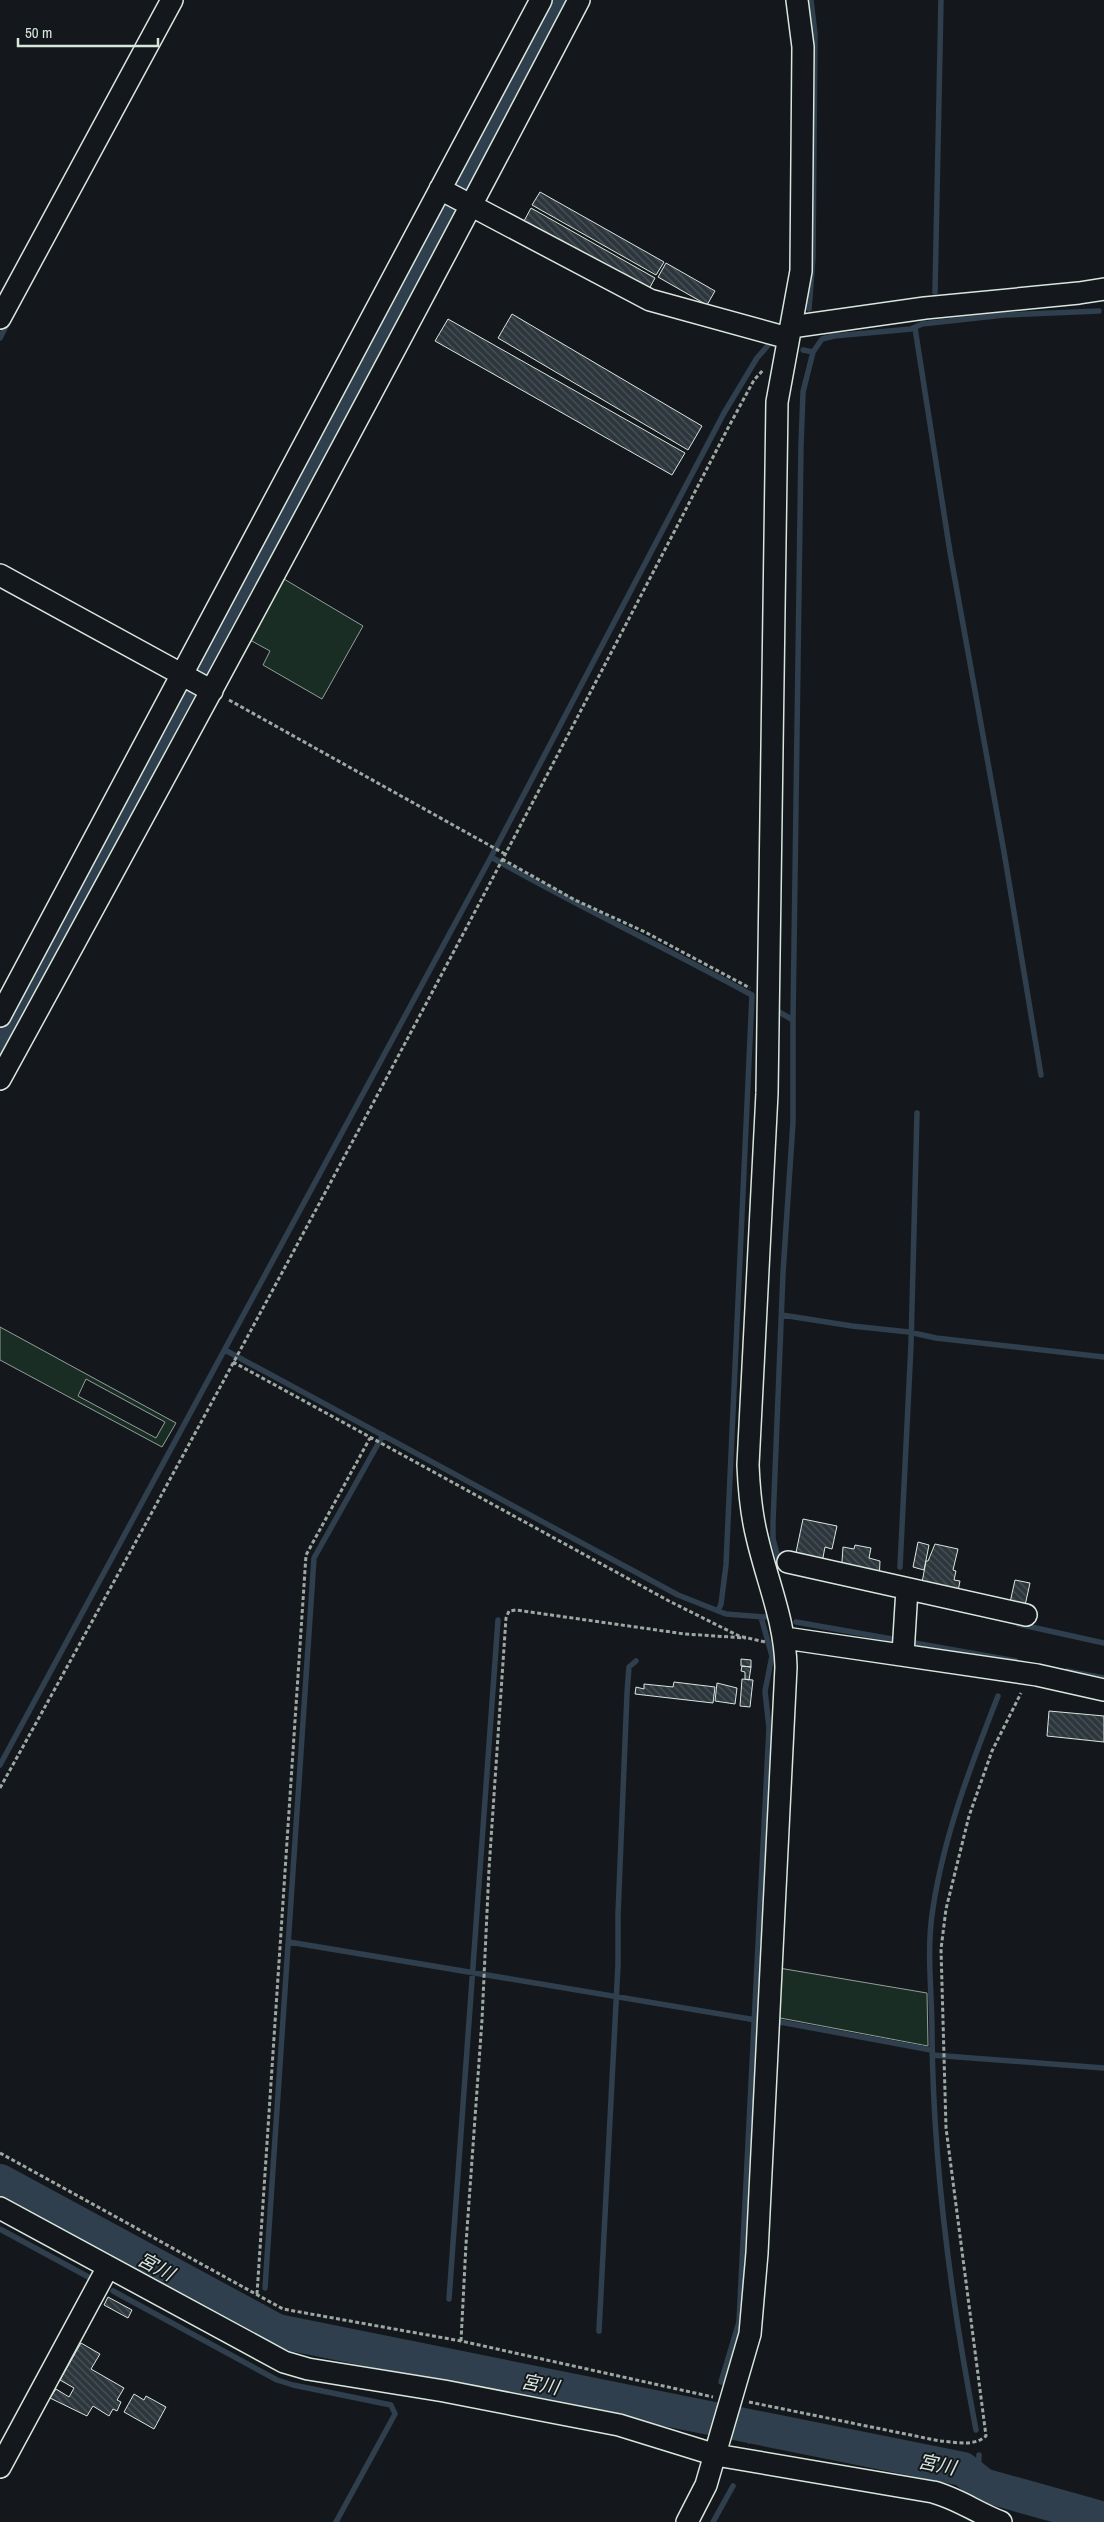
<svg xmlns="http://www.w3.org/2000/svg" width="1104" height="2522" font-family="'Archivo Narrow','Noto Sans JP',sans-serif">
<defs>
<pattern id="building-back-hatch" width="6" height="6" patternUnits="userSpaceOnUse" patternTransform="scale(1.25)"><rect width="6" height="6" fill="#2c363c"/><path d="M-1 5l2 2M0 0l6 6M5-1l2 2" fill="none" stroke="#4a5358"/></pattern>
</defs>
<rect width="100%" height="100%" fill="#14181c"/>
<path fill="#1a2d24" stroke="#939e99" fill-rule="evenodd" d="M284,579l79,47 -41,73 -59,-34 7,-14 -20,-11z
M0,1327l176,96 -14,24 -162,-87zM86,1379l79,43 -9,16 -78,-42z
M779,1968l148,25 1,53 -153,-29z"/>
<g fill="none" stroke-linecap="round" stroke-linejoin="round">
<path stroke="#2f3f4d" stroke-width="5.5" d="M935,292l6,-292
M809,309l4,-51 2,-224 -4,-34
M915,328l35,224 54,300 37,223
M0,338l8,-16
M803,350l10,2 9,-13 12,-3 77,-7 11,-5 82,-9 95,-4
M491,857c86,49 175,91 261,138l-26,570 -5,39 -3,7
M779,1012l14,8v102l-10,151 -10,249v17l7,26
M793,1020l8,-575 2,-53 10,-40
M782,1315l70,11 57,6 27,6 168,19
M225,1350l453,245 48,19 39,3
M900,1567l11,-222 6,-232
M796,1622l220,39
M1018,1624l86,19
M1067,1671l37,7
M0,1765l491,-908 233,-444 33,-55 13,-15
M289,1942l467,78
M780,2022l151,28
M932,2055l172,13
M0,2229l94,51
M265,2288l49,-730 69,-123
M113,2291l164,89 16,5 98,20 4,9 -59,108
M449,2299l49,-679
M262,2322l1,-15
M599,2331l19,-366v-50l9,-222 2,-26 7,-6
M721,2382l18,-60 30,-594 -4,-37 7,-35 -11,-39
M976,2430c-25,-130 -43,-264 -44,-397 0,-42 -6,-83 1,-125 11,-73 38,-143 65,-212
M749,2441l2,-14
M972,2490l6,-10 1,-25
M996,2502l3,-13
M713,2522l20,-36"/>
<path stroke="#2f3f4d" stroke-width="34" d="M0,1051l260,-483 300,-568
M0,2181l277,150 686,138 20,16 121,34"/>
</g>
<path fill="url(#building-back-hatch)" stroke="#d8e6dc" d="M540,192l124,70 -8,13 -124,-70z
M531,208l124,70 -7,13 -124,-70z
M666,263l49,28 -8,14 -49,-28z
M512,314l190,112 -14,24 -190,-112z
M448,319l237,134 -13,22 -237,-134z
M803,1519l34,7 -5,23 -7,-2 -4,21 -27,-6z
M918,1542l11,3 -5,25 -11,-3z
M935,1544l23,5 -5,21 3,1 -2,9 6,1 -3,15 -36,-8 5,-27h2z
M855,1545l16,3 -2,10 11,3 -1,20 -38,-5 2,-29 11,2z
M1015,1580l15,3 -6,27 -15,-3z
M741,1659l10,1v7l-10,-1z
M742,1666l9,1 -2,13 -4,-1v-7l-4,-1z
M742,1679l11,1 -3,27 -10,-1z
M674,1682l41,5 -2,16 -78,-9 1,-7 8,2v-5l29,3z
M717,1683l20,5 -2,16 -20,-3z
M1049,1711l55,5v26l-57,-6z
M108,2297l24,13 -4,8 -24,-13z
M81,2343l19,11 -9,15 33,19 -7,12 4,2 -4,9 -4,-2 -4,7 -16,-10 -6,10 -37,-18 6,-9 13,8 5,-9 -14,-8z
M134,2394l10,6 2,-4 20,11 -12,22 -30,-17z"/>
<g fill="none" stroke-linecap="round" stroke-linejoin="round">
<defs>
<path id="minor" d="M440,189l210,111 138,38
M0,318l172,-318
M791,327l134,-19 154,-15 25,-4
M0,575l212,116
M0,1016l541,-1016
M0,1079c196,-358 390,-717 579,-1079
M788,1562l238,53
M785,1638l252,37 67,15
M903,1654l4,-65
M0,2208l284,154 24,7 136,22 175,34 97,30 217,37c24,6 44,21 68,30
M0,2467l108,-200
M687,2522l19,-37 44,-151 7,-81 29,-586c-1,-46 -19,-86 -29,-130 -6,-24 -8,-48 -9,-72l19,-372 10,-691 24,-131 2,-224 -6,-47"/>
</defs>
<use href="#minor" stroke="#d8e6dc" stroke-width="24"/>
<path stroke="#9da8a2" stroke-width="3" stroke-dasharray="4 2.5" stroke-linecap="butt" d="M229,700l276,154
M502,859l73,41 70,32 105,56
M233,1362l436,239 70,35 26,6
M0,1788c250,-450 492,-904 728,-1360l26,-48 10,-11
M0,2153l283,156 178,32 252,56
M257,2294l49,-739 64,-117
M461,2341l5,-97 16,-224 7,-151 17,-251 3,-7 7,-1 169,24 61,4
M749,2402l191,39c15,1 34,6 46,-5l-40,-308 -5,-179 5,-40 23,-93 23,-65 29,-58"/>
<use href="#minor" stroke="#14181c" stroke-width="21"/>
</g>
<g text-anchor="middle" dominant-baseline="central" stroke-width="4" stroke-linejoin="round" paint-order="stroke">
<g font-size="19" font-style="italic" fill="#d8e6dc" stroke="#14181c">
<text transform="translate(156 2266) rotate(28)">宮川</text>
<text transform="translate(540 2384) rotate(11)">宮川</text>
<text transform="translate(937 2464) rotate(12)">宮川</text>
</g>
</g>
<path d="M18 38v8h140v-8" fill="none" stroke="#d8e6dc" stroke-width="2.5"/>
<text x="25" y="38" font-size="15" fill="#d8e6dc" stroke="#14181c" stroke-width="4" paint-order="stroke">50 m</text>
</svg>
